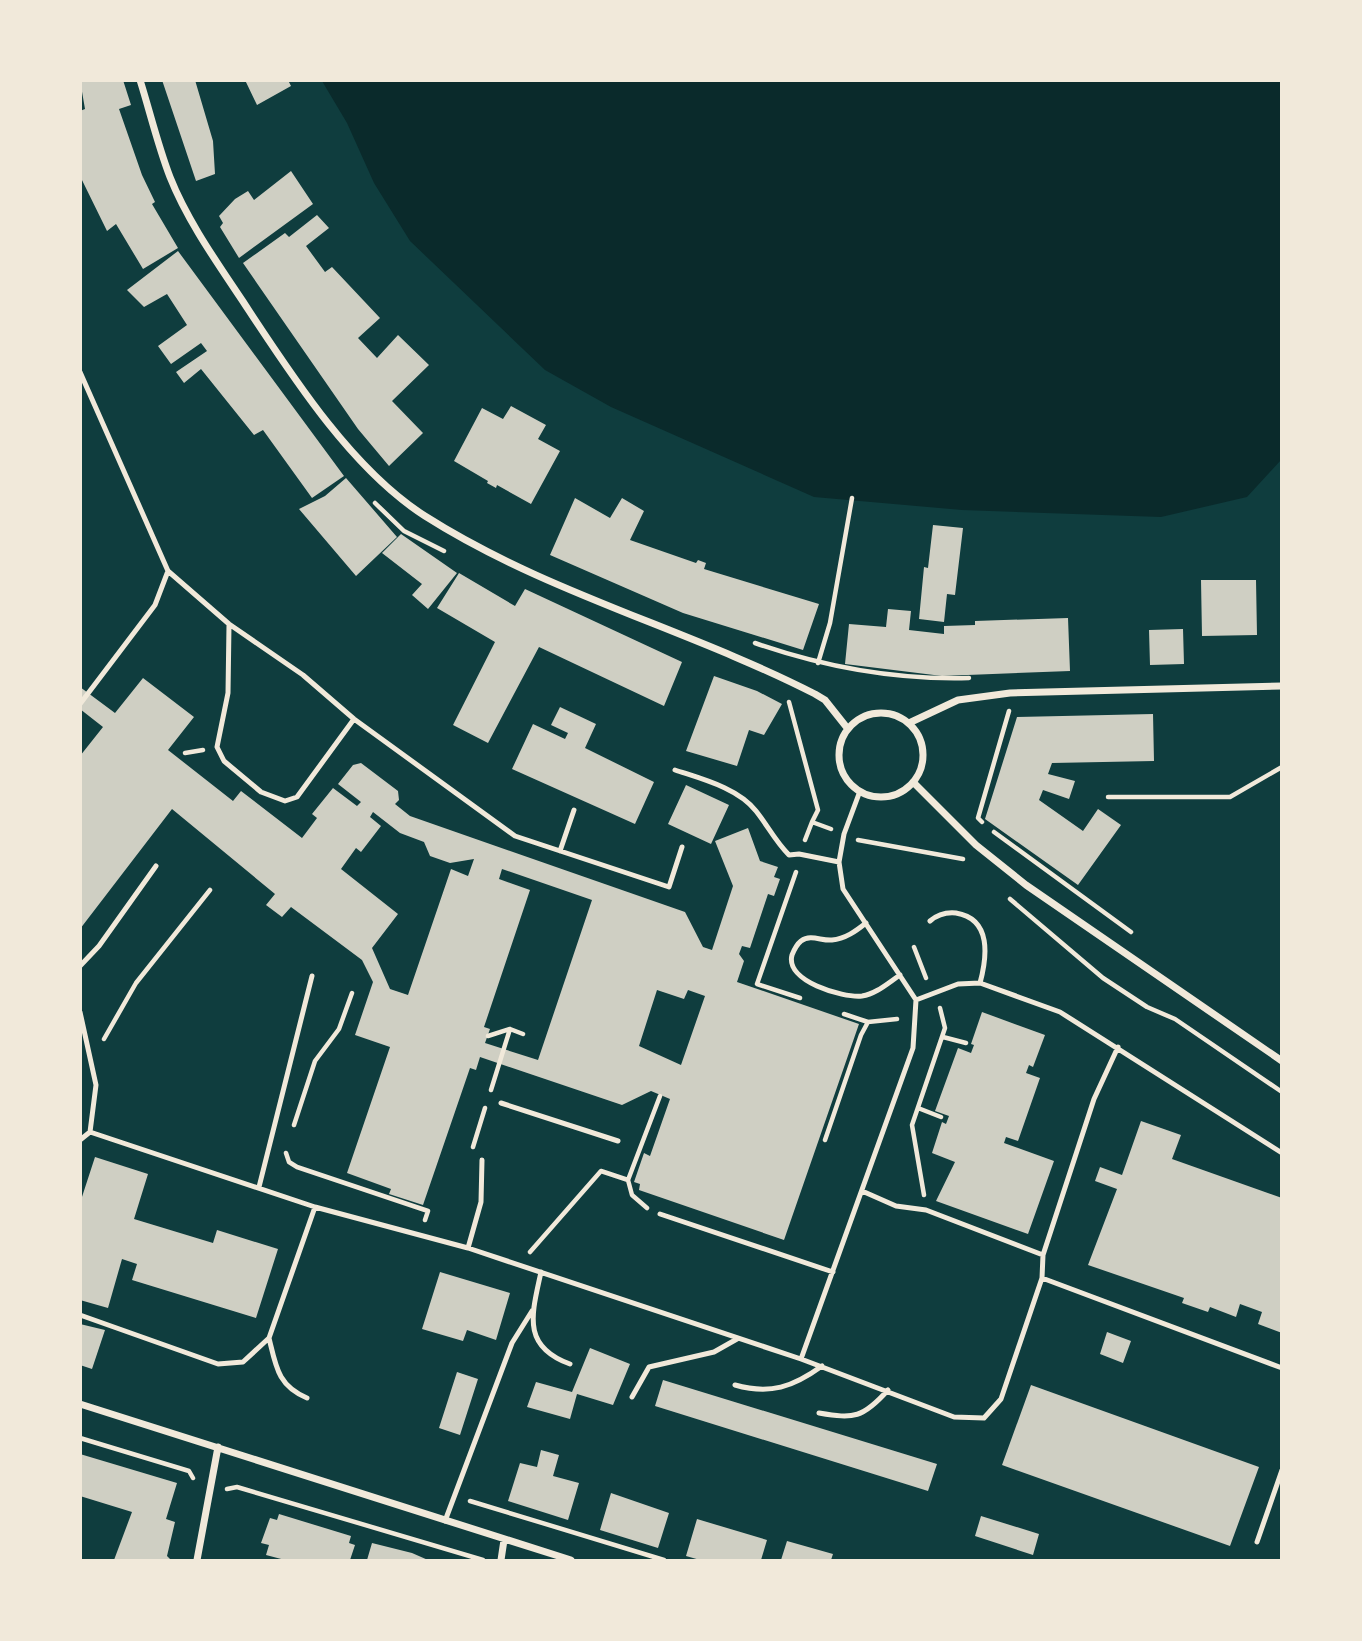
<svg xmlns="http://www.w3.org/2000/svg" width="1362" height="1641" font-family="'Source Serif 4',serif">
<rect width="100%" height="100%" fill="#0f3d3e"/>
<path fill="#0a2a2b" d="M322,81h959v379l-34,37 -86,20 -199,-7 -148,-13 -203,-90 -66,-37 -135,-129 -36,-58 -27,-60z"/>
<path fill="#cfcfc3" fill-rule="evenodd" d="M80,80h43l8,25 -12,4 23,66 13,27 -3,2 26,44 -35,21 -27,-45 -9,7 -27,-55v-65l5,-2z
M162,80h33l18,61 2,33 -19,7z
M245,80h43l3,6 -34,19z
M291,171l22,33 -74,54 -19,-31 3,-4 -4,-7 16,-17 13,-8 6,9z
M317,215l12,13 -23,18 19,26 7,-5 48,51 -22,20 19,20 21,-23 31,30 -37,36 31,32 -34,33 -31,-37 -115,-166 42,-30 4,4z
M178,251l166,225 -32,22 -49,-68 -9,5 -53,-66 -17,14 -8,-11 31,-21 -6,-8 -30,21 -13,-18 29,-21 -20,-31 -23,13 -17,-17z
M511,406l35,19 -8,14 22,12 -29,53 -34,-19 -1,3 -9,-5 1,-2 -34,-20 28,-53 21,11z
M346,478l51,59 -41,39 -57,-67 26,-13z
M575,498l35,20 12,-20 22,13 -14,29 66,23 2,-3 8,3 -2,6 115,35 -16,46 -120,-37 -133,-58z
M933,525l30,3 -8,67 -8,-1 -3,28 -25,-3 5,-52 4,1z
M401,534l56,39 -29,36 -16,-14 10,-11 -40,-31z
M459,573l56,33 10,-17 157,73 -18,44 -125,-59 -51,96 -35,-18 42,-83 -58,-34z
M1201,580h55l1,55 -55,1z
M888,609l23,2 -2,19 35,4v-8l31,-1v-4l93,-3 2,53 -128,5 -97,-12 4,-40 37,3z
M1183,629l1,35 -34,1 -1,-35z
M714,676l43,15 25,13 -18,31 -15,-5 -12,36 -51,-15z
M143,678l51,39 -26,33 65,51 8,-10 61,47 15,-20 -5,-4 21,-26 24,18 4,-4 -23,-18 15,-19 8,-2 37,28 1,9 -4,4 15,12 275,96 18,35 9,3 21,-64 -18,-45 33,-13 12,33 18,6 -4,10 6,2 -6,17 -6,-2 -18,54 -8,-2 -3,8 5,7 -7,21 122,42 -75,216 -145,-50 1,-6 -6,-2 10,-29 6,3 20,-57 -19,-8 -29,14 -142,-48 -4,13 -6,-2 -47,137 -34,-11 2,-5 -44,-16 43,-126 -35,-12 18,-53 -11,-22 -71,-53 -9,10 -16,-12 9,-11 -103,-85 -92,120v-173l23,-29 -23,-18v-22l35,26zM373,812l27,21 24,9 6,14 20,7 24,-4 -6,17 -17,-7 -43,126 -18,-6 -18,-41 26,-34 -57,-45 15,-21 5,4 20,-26 -11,-9zM502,869l90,31 -54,160 -53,-17 5,-14 -6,-2 46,-137 -31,-11zM657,990l27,9 4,-9 17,6 -24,69 -42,-19z
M560,707l36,17 -11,24 69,34 -19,42 -123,-55 21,-45 32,15 3,-6 -17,-8z
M1153,714l1,47 -102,2 -4,11 27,7 -6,18 -26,-9 -4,10 44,31 15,-22 23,16 -43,60 -93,-66 32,-102z
M686,785l43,20 -18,39 -43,-20z
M982,1012l63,23 -12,32 -4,-2 -3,8 14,5 -22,63 -12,-4 -2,6 50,18 -26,73 -92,-33 19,-39 -23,-9 10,-31 4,2 3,-8 -14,-5 23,-63 13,5 3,-8 -3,-1z
M1141,1121l40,14 -9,24 110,39v135l-24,-9 4,-12 -22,-8 -4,13 -26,-10 -2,5 -26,-9 2,-5 -96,-33 29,-76 -22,-8 5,-14 22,8z
M95,1157l53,17 -14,45 79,24 4,-13 61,19 -22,69 -124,-38 5,-16 -15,-5 -14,49 -28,-8v-97z
M440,1272l70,21 -14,47 -29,-10 -4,11 -41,-12z
M80,1324l25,6 -13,39 -12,-4z
M1107,1332l24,9 -8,22 -23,-9z
M590,1348l40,16 -17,41 -36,-11 -7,25 -43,-12 9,-25 36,10z
M457,1372l21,7 -18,56 -21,-7z
M663,1380l274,84 -9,27 -273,-85z
M1031,1385l228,82 -29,79 -228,-81z
M541,1450l18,5 -6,21 26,7 -11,37 -60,-19 12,-38 17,4z
M80,1454l97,29 -11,36 9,3 -8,34 4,4h-57l18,-48 -52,-16z
M611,1493l58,20 -11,35 -58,-18z
M279,1514l72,22 -2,7 6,2 -5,15h-65l-19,-5 3,-10 -8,-2 9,-25 7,2z
M981,1516l58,18 -6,21 -58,-19z
M697,1519l70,21 -6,20h-61l-14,-4z
M787,1541l46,13 -2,6h-50z
M372,1543l40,10 16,7h-61z"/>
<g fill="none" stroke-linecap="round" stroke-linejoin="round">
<path stroke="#f1e9da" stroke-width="4.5" d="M375,503l29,28 40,20
M755,643c69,24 141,37 214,35
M818,663l12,-40 22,-125
M789,702l29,108 -6,12 19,7
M185,753l18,-3
M1108,797h122l52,-30
M982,822l-4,-4 31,-107
M994,832l137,100
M805,840l7,-18
M858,840l105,19
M796,872l-39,112 43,14
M1010,899l93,79 44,29 28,12 107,73
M914,947l12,31
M844,1014l24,8
M488,1036l22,-7 13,5
M943,1037l23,6
M104,1039l32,-56 74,-93
M491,1090l19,-61
M918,1108l23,9
M294,1125l21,-64 24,-32 13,-36
M825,1140l36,-105 7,-13 29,-3
M473,1147l12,-39
M286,1153l3,9 8,5 131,44 -3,9
M924,1195l-12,-70 33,-97 -5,-20
M647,1208l-15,-13 -4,-15 32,-84
M530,1252l71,-81 27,9
M80,1438l109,33 4,7
M227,1489l10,-2 246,73
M470,1501l194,59"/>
<path stroke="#f1e9da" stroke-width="5" d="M80,372l88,199 -13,34 -75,99
M168,571l61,53 74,51 51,44 161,117 154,51 13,-40
M229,625l-1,68 -11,54 7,14 37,31 24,9 12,-4 57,-78
M675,770c27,9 63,18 81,41 12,15 19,30 33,44l10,-1 40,8
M560,851l14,-41
M930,921c7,-6 16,-9 26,-8 36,6 31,44 24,70
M866,923c-10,8 -21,16 -34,17 -11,1 -21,-6 -31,1 -5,4 -7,9 -9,14 -7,26 50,43 70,41 14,-2 26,-13 38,-21
M80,966l19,-20 57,-80
M916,1000l42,-16 22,-1 80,29 222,141
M80,1012l16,73 -6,47 -10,8
M501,1103l117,38
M90,1132l225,75 153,41 333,111 153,58 30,1 17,-19 41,-121 1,-23 51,-156 24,-52
M259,1187l53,-211
M862,1191l34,15 30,4 117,45
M660,1214l173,58
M468,1248l13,-46 1,-42
M541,1272c-9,42 -20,74 29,92
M1042,1278l240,90
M80,1315l138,49 25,-2 26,-24 46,-131
M269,1338c7,29 9,48 38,60
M801,1359l112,-311 3,-48 -73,-111 -4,-27 5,-28 16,-43
M735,1385c35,10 58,2 87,-19
M632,1397l17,-30 65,-15 23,-13
M819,1413c35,6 44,5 69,-23
M445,1521l67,-178 20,-32
M1257,1542l25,-72"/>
<path stroke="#f1e9da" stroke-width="7" d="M140,80c10,32 18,66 30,97 17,43 46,84 72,123 48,73 109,169 183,216 121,77 263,113 390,178l10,6 23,29
M839 755a42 42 0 1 1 84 0a42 42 0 1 1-84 0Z
M909,723l49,-23 52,-7 272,-7
M913,782l63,63 50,40 256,176
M80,1404l491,156
M197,1560l21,-113
M501,1560l3,-20"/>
</g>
<rect width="1362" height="1641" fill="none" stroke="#f1e9da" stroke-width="164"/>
</svg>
